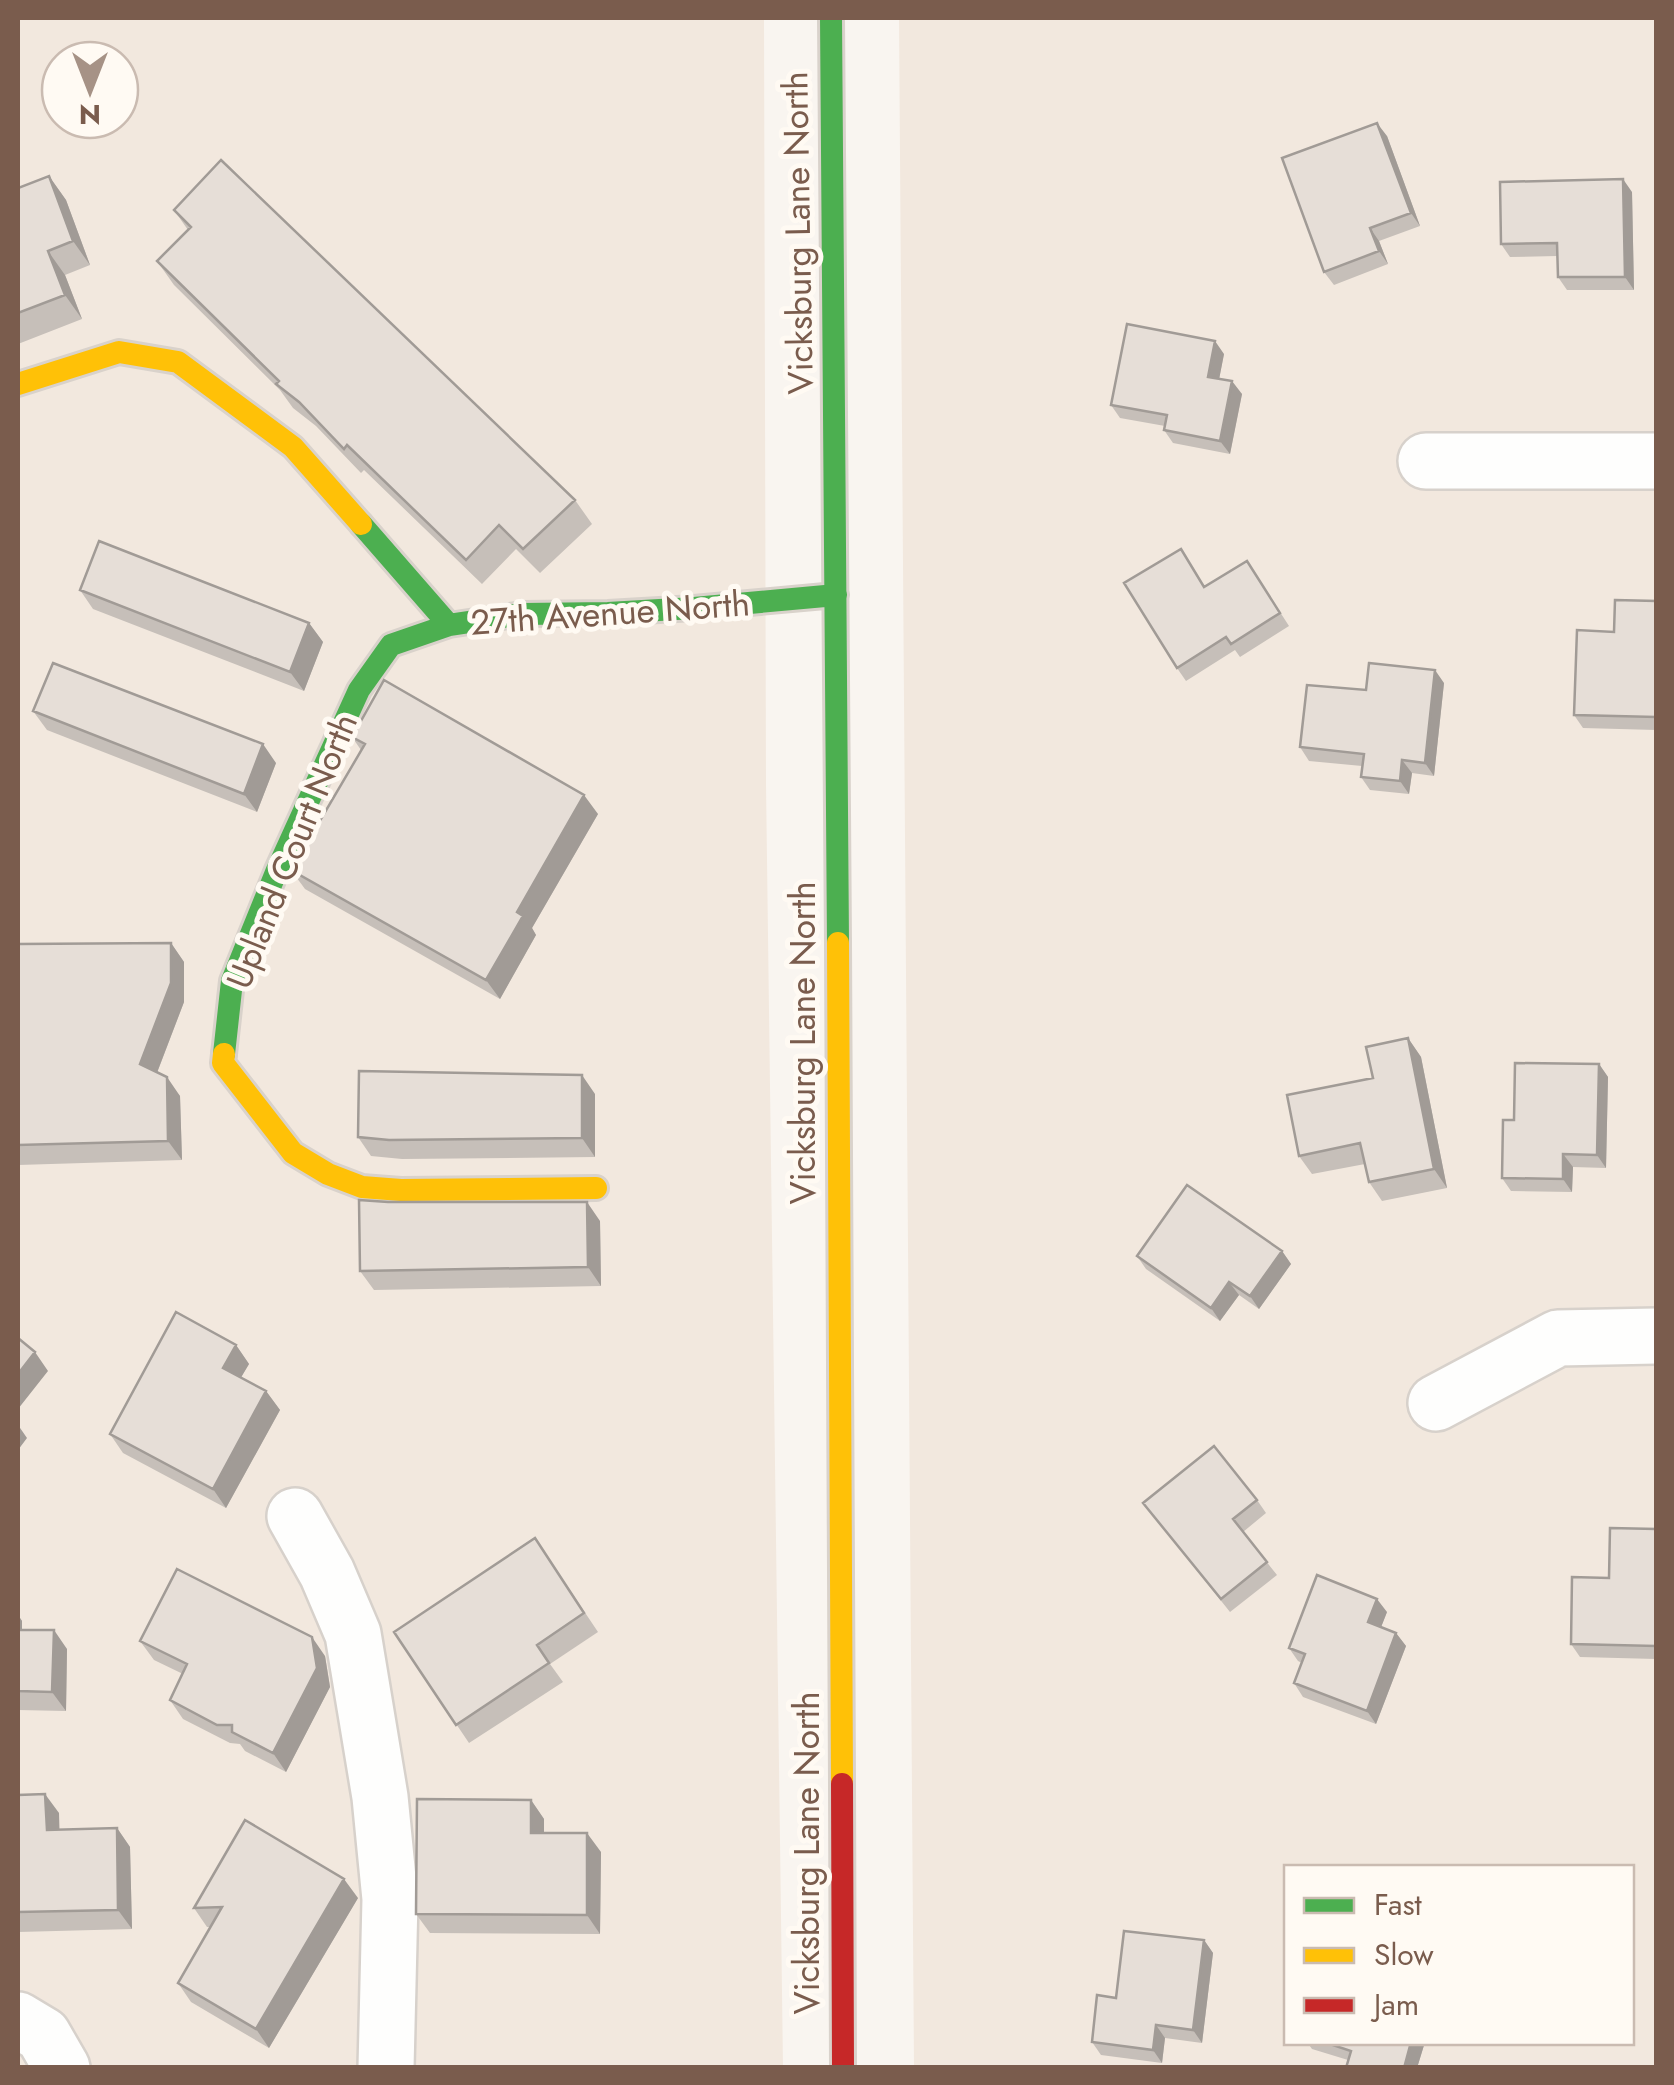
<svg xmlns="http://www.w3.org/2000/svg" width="1674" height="2085" font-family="Jost,sans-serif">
<rect width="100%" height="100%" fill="#f9f5f0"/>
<path fill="#f2e8de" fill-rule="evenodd" d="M18,18h746l2,766 17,1283h-765zM60,60h60v60h-60z
M899,18h757v2049h-742zM1286,1868h346v174h-346z"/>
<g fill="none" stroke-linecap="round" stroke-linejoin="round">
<defs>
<path id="street" d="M1426,461h230
M1436,1403l122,-65 98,-2
M295,1516l32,57 26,61 27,163 10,102 -4,169
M18,2020l25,15 19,33"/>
<path id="fast" d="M831,18l7,925
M361,524l88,101 74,-11 85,-1 86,-5 142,-13
M224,1054l8,-73 45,-111 82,-180 32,-45 58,-20"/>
<path id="slow" d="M18,384l101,-32 59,10 115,85 68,77
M838,943l4,841
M224,1054l-1,9 70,90 35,21 34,13 39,3 195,-2"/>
<path id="jam" d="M842,1784l1,284"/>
</defs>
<use href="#street" stroke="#d7d1cb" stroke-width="60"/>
<use href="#fast" stroke="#d9d2cb" stroke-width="28"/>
<use href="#slow" stroke="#d9d2cb" stroke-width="28"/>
<use href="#jam" stroke="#d9d2cb" stroke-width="28"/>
<use href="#street" stroke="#fefefd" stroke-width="55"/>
<use href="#fast" stroke="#4caf50" stroke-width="22"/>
<use href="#slow" stroke="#ffc107" stroke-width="22"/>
<use href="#jam" stroke="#c62828" stroke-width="22"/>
</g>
<path fill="#c6bfb9" d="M1387,136l33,90 -41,15 9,23 -54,21 -10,-13z
M49,176l17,24 24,65 -25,10 17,44 -64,25v-156z
M1632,192l2,98h-67l-9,-13 -1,-21 -47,1 -9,-13z
M174,210l401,290 17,24 -52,49 -24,-24 -34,35 -118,-114 -3,3 -45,-47 -23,-18 -13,-18 -106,-105 -17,-24 31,-31z
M1224,354l-5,25 23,15 -12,60 -57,-11 -9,-13 1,-4 -45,-8 -9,-13z
M1247,561l42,65 -49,31 -5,-7 -49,31 -9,-13 28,-82z
M80,590l229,33 14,19 -19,49 -211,-82z
M1656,601v129l-73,-2 -9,-13 40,-83z
M1444,683l-10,93 -22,-3 -3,21 -39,-4 -9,-13 1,-11 -53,-5 -9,-14 66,-57z
M33,711l243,52 -19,49 -210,-82z
M352,737l246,77 -66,114 4,7 -36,64 -195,-110 -14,-19 70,-120z
M171,943l13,19v40l-27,71 23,23 2,64 -164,5v-221z
M1408,1038l13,19 26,131 -65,13 -13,-19 -4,-18 -53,10 -13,-18z
M1599,1064l9,13 -2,91 -33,-1 -1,25 -61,-1 -9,-13 12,-58z
M595,1094v63l-193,2 -31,-3 -13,-19z
M600,1221l1,65 -227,4 -14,-19z
M1282,1251l9,13 -32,45 -20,-14 -19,26 -74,-52 -9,-13z
M236,1345l13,19 -8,13 25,14 14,19 -54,98 -103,-55 -13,-19z
M1257,1500l9,13 -23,19 34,43 -47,37 -87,-109z
M1656,1529v130l-76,-2 -9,-13z
M535,1538l63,94 -48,32 13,18 -94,61 -75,-111z
M1387,1612l-6,15 15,6 10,13 -30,78 -73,-27 -9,-14 8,-20 -4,-2 -9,-13z
M18,1615l4,6v9l45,19 -1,62 -48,-1z
M140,1641l185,15 5,31 -44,85 -41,-21 -5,-7 -10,-1 -47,-24 -13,-19 13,-26 -29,-14z
M18,1795l41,18v17l58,-2 13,19 2,82 -114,3z
M531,1800l13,19v14l57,19 -1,82 -170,-1 -14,-19z
M358,1898l-89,150 -78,-46 -13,-19 33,-56h-4l-13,-19z
M1204,1940l9,13 -11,90 -37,-5 -3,25 -61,-8 -9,-13 24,-44z
M1307,2042h118l-8,26h-71l2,-8 -36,-11z"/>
<path fill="#a19b96" d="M1377,123l10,13 33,90 -9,-13z
M49,176l17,24 24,65 -17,-24z
M1623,179l9,13 2,98 -9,-13z
M1370,228l9,13 9,23 -9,-13z
M48,251l17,24 17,44 -17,-24z
M1215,341l9,13 -7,36 -9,-13z
M1232,381l10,13 -12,60 -10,-13z
M309,623l14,19 -19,49 -14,-19z
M1435,670l9,13 -10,93 -9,-13z
M263,744l13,19 -19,49 -13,-18z
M1402,760l10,13 -3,21 -9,-13z
M584,795l14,19 -66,114 4,7 -36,64 -14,-19 31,-68z
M171,943l13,19v40l-31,81 -13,-19z
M1408,1038l13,19 26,131 -13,-19z
M1599,1064l9,13 -2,91 -9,-13z
M582,1075l13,19v63l-13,-19z
M167,1077l13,19 2,64 -14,-19z
M1563,1154l10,13 -1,25 -9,-13z
M587,1202l13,19 1,65 -13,-19z
M1282,1251l9,13 -32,45 -9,-13z
M1229,1282l10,13 -19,26 -9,-13z
M236,1345l13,19 -13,22 -13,-18z
M35,1352l13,19 -30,38v-35z
M266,1391l14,19 -54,98 -13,-19z
M18,1425l9,13 -9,12z
M1377,1599l10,13 -9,23 -10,-13z
M18,1615l4,6v28l-4,-6z
M54,1630l13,19 -1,62 -14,-19z
M1396,1633l10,13 -30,78 -9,-13z
M312,1637l13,19 5,31 -44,85 -13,-19z
M45,1794l14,19 1,36 -13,-19z
M531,1800l13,19v33l-13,-19z
M117,1828l13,19 2,82 -14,-19z
M587,1833l14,19 -1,82 -13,-19z
M344,1879l14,19 -89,150 -13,-19z
M1204,1940l9,13 -11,90 -9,-13z
M1156,2025l9,13 -3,25 -9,-13z
M1411,2042h14l-8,26h-13z"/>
<path fill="#e6ded7" stroke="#a19b96" stroke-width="2.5" d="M1377,123l34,90 -41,15 9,23 -55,21 -42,-114z
M221,160l354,340 -52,49 -24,-24 -33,35 -119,-115 -3,4 -45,-47 -23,-18 3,-3 -122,-120 34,-34 -17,-17z
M49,176l24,65 -25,10 17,44 -47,18v-125z
M1623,179l2,98h-67l-1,-34 -56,1 -1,-62z
M1127,324l88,17 -7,36 24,4 -12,60 -56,-11 3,-15 -56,-10z
M99,541l210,82 -19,49 -210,-82z
M1181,549l23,38 43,-26 33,52 -49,31 -5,-7 -49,31 -53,-85z
M1615,600l41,1v116l-82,-2 3,-85 37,2z
M53,663l210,81 -19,50 -211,-83z
M1369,663l66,7 -10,93 -23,-3 -2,21 -39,-4 3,-23 -64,-7 7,-62 59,5z
M384,680l200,115 -67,117 6,4 -37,64 -195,-110 74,-126 -13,-7z
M171,943v40l-31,81 27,13 1,64 -150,4v-201z
M1408,1038l26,131 -65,13 -9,-39 -61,13 -12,-61 86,-17 -7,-31z
M1515,1063l84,1 -2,91 -34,-1v25l-61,-1 1,-58h11z
M359,1071l223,4v63l-193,2 -31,-3z
M1187,1185l95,66 -32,45 -21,-14 -18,26 -74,-52z
M359,1200l29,2h199l1,65 -228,4z
M176,1312l60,33 -13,23 43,23 -53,98 -103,-55z
M18,1338l17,14 -17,22z
M1214,1446l43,54 -24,19 34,43 -46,37 -78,-96z
M1610,1528l46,1v117l-85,-2 1,-67 37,1z
M535,1538l49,75 -47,32 12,18 -93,62 -62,-93z
M177,1569l135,68 5,31 -44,85 -41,-21v-7h-15l-47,-25 17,-36 -47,-23z
M1317,1575l60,24 -9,23 28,11 -29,78 -73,-28 11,-29 -16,-6z
M18,1630h36l-2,62 -34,-1z
M45,1794l2,36 70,-2 1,82 -100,2v-117z
M417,1799l114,1v33h56v82l-171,-1z
M245,1820l99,59 -88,150 -78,-46 44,-76 -28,1z
M1124,1931l80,9 -11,90 -37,-5 -3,25 -61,-8 5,-47 19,3z
M1324,2042h87l-7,26h-58l5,-17z"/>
<g text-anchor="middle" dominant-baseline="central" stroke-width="10" stroke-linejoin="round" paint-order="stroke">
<g font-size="35" fill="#7a5c4d" stroke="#fffaf3">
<text transform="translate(798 233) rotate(-91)">Vicksburg Lane North</text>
<text transform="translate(610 613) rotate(-4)">27th Avenue North</text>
<text transform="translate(292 851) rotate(-68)">Upland Court North</text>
<text transform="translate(803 1043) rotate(-90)">Vicksburg Lane North</text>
<text transform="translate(807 1853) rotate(-90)">Vicksburg Lane North</text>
</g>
</g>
<rect width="1674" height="2085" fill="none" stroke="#7a5c4d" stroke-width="40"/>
<rect x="1284" y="1865" width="350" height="180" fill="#fffaf3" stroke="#cabbb1" stroke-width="2.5"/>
<rect x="1304" y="1898" width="50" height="15" fill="#4caf50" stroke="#cabbb1" stroke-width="2.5"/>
<text x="1374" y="1915" font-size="30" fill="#7a5c4d">Fast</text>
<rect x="1304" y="1948" width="50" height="15" fill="#ffc107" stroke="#cabbb1" stroke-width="2.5"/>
<text x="1374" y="1965" font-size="30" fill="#7a5c4d">Slow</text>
<rect x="1304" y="1998" width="50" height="15" fill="#c62828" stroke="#cabbb1" stroke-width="2.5"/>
<text x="1374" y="2015" font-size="30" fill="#7a5c4d">Jam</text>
<g transform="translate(90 90) rotate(180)"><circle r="48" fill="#fffaf3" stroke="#cabbb1" stroke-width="2.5"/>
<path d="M0-8L18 38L0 25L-18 38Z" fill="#a69286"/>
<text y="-15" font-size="28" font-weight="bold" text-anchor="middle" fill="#7a5c4d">N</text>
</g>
</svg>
